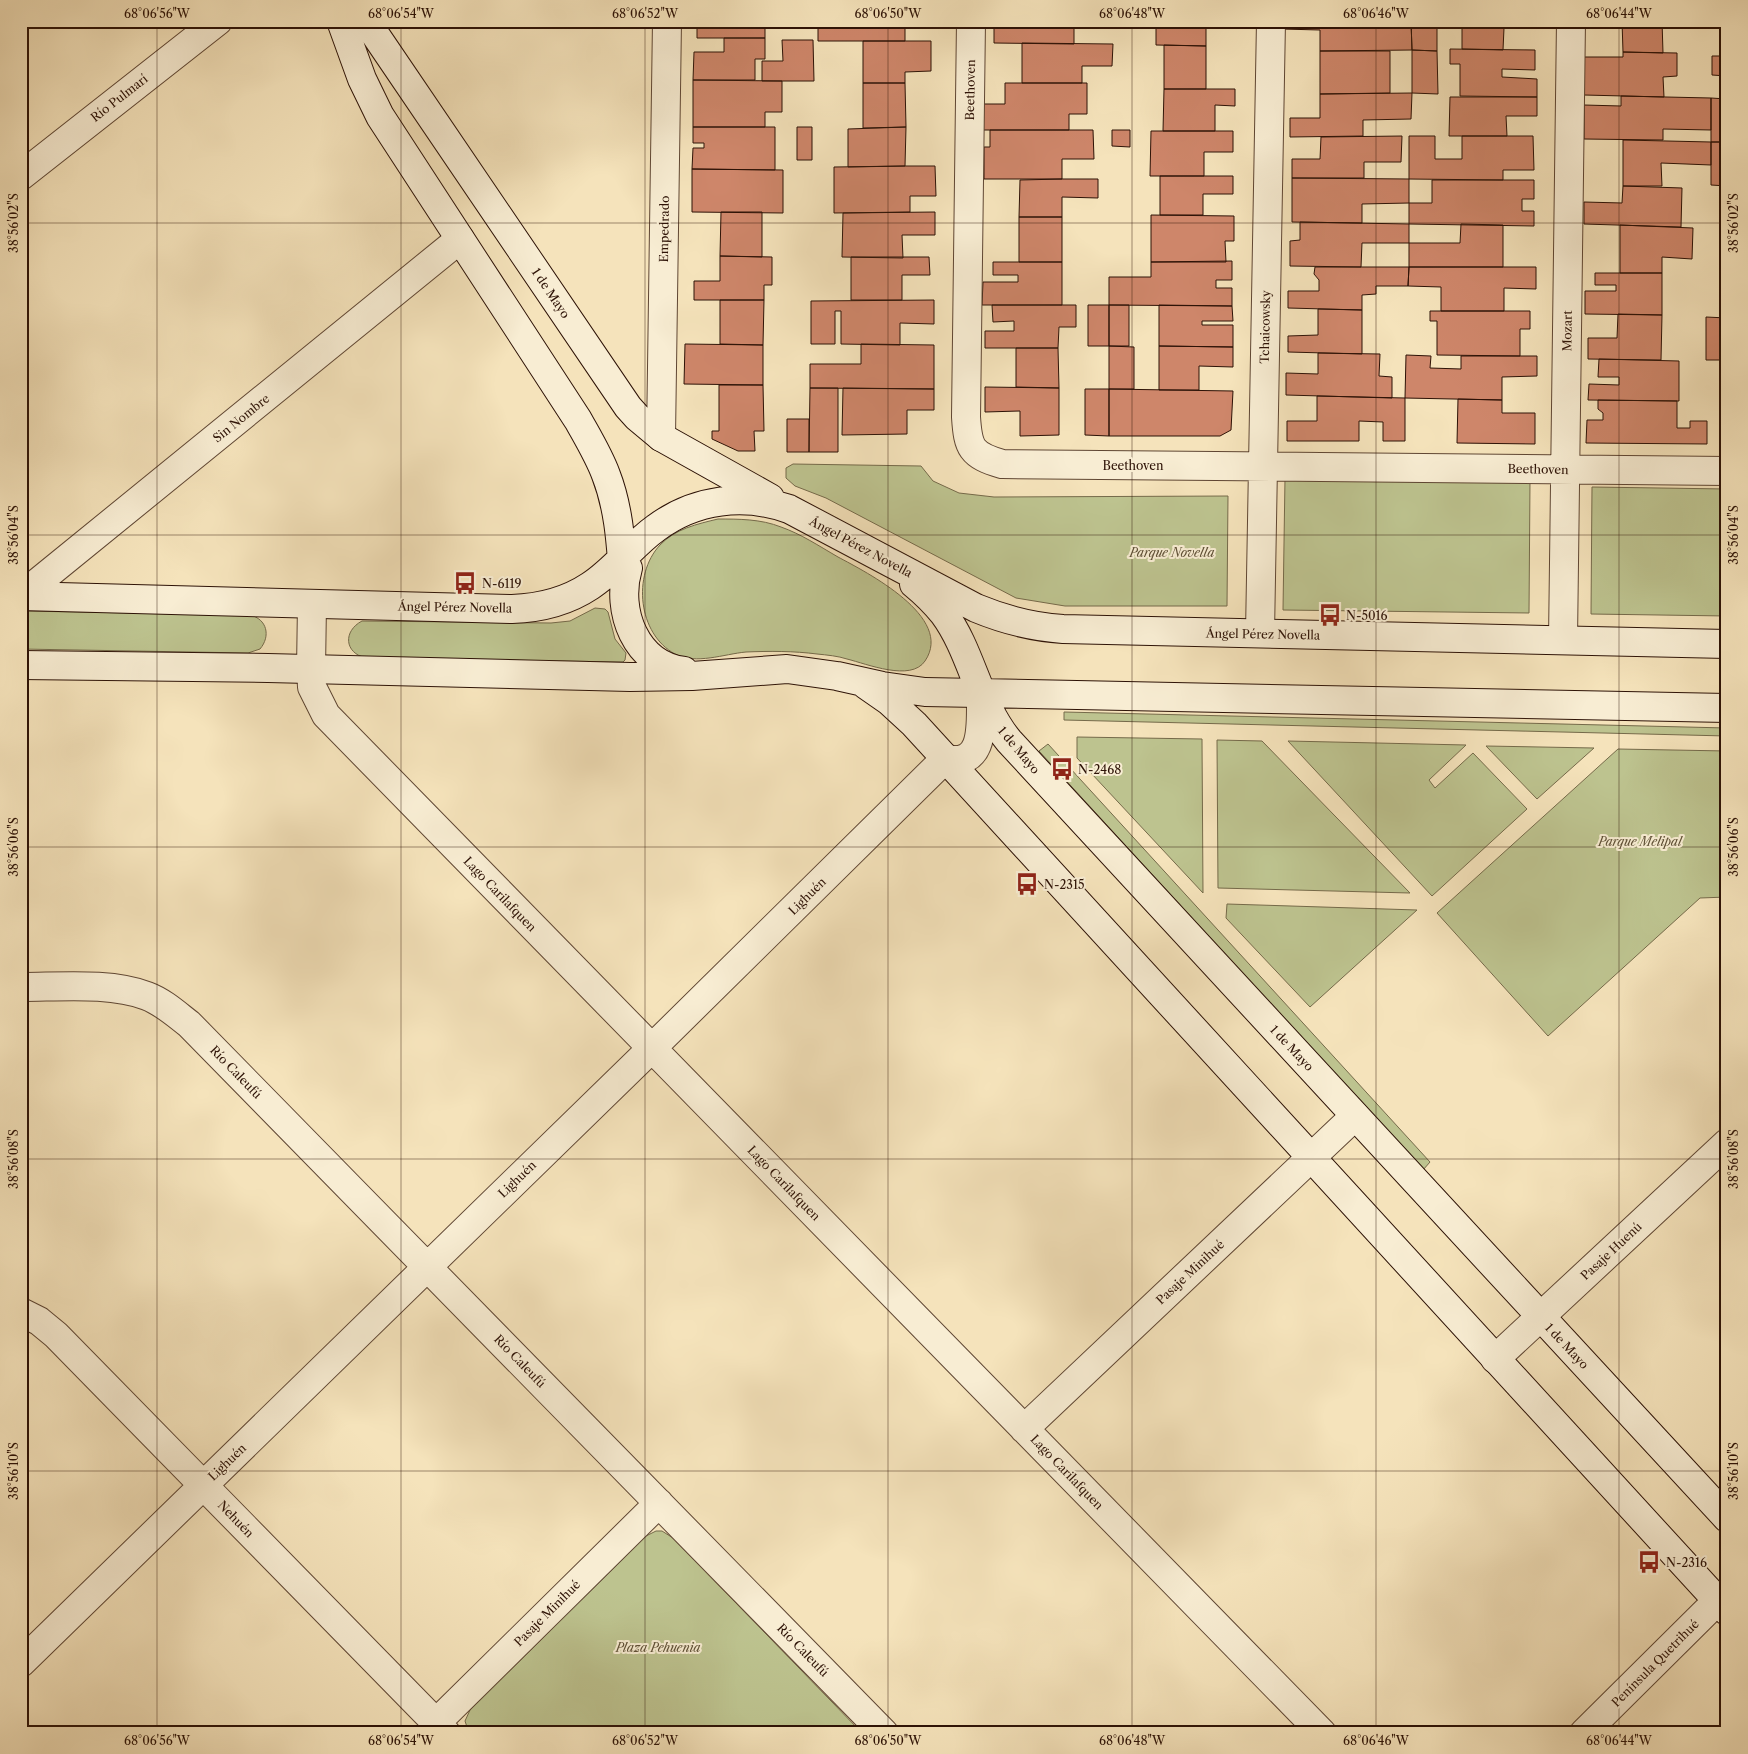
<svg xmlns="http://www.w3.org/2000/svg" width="1748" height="1754" font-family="'Libre Caslon Text',serif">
<rect width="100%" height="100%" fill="#f5e3bb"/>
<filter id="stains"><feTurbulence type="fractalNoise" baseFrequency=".004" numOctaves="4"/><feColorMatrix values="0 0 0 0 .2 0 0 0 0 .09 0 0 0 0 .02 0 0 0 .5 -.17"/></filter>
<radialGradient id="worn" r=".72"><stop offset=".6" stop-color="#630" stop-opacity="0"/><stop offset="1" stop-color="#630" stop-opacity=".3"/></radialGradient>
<path fill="#bdc38f" stroke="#756a4a" d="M793,464l128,2 12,15 26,12 35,4 234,-1 -1,110h-162l-49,-8 -190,-100 -31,-12 -9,-8v-10z
M1285,478l245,3 -1,132 -246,-3z
M1592,487l135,2v127l-136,-2z
M718,519c21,0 43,0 63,8 20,7 38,19 57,30 28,15 117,60 87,104 -14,21 -58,3 -78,-2 -9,-3 -20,-4 -30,-5 -23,-3 -47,-3 -71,-2 -22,2 -50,13 -71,2 -37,-20 -43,-79 -15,-109 15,-16 37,-21 58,-26z
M595,608l10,1 3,3 7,27 11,14 -1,7 -2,2 -257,-4c-22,-5 -23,-27 -4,-37l189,2 19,-2z
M21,611l229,4c17,4 21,21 10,34l-12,4 -227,-4z
M1064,712l663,16v8l-663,-16z
M1077,737l125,2 1,154 -126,-135z
M1217,740l45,1 148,152 -192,-5z
M1288,741l178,4 -37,35 6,8 38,-35 54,56 -95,87z
M1048,744l382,418 -7,8 -384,-419z
M1486,746l108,2 -57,51z
M1618,749l109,2v146l-27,1 -152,138 -111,-123z
M1227,904l190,6 -107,97 -84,-89z
M656,1531h6l11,7 189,195h-393l-4,-12 5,-11 176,-174z"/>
<path fill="#ce866a" stroke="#2d1206" d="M697,21h68v17h-68z
M818,21h87v20h-87z
M1023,21h51v23l-80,-1v-17l29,-1z
M1156,21h50v25l-50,-1z
M1282,21h79v5h29v-5h21l1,29 -92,1v-21l-38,-1z
M1411,21h26v30l-25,-1z
M1622,21h40l1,32 -40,-1z
M1462,27l42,1 -1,22 -41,-1z
M724,38h41v21h-10v21h-62l1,-28h30z
M782,40h31l1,41h-52v-20h21z
M863,41h68v30l-26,1v11h-42z
M1022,43l91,1 -1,22h-30v17h-60z
M1164,45l42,1v43h-42z
M1450,49l85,1v20l-33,-1v8l35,2v18l-77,-1v-32h-10z
M1412,50l25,1 1,43 -26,-1z
M1320,51h70v42l-70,1z
M1623,52l54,1v23l-14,1 1,20 -80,-2v-38h39z
M1712,56h15v20l-15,-1z
M693,80l89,1v31h-17v15h-72z
M863,83h42l1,44 -43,1z
M1005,83h82v31h-18v16h-86v-26h22z
M1164,89h71v17l-20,-1v26h-52z
M1412,93l-1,26 -48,1v16l-73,1v-19h30v-24z
M1621,96l90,2v32l-48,-1v11l-79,-1v-34l37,1z
M1450,97h87v19h-31l1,20h-58z
M1711,98l16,1v43h-16z
M693,127h82v43l-83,-1 1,-21h11v-5h-11z
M797,127h15v33h-15z
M906,127l-1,39 -57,1v-38z
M990,130h103l1,29h-32v20h-78v-32h6z
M1112,130h18v17l-18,-1z
M1151,131h82v21h-29v24h-54z
M1402,136l-1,26h-37v16h-72v-19h28l1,-22z
M1409,136h26v23h27v-23h71l1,34h-31v10l-94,-1z
M1623,140l88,2v23l-50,-2 1,23h-39z
M1711,142h16v44l-16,-1z
M905,166h30l1,30h-26v16l-76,1v-46z
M692,169l91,1v43l-91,-1z
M1160,176h73v18h-30v21h-43z
M1292,178l117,1v24l-47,1v19l-70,-1z
M1062,179h36v19l-36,-1v20h-43l1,-37z
M1432,180h102v19h-12v12h12v15l-125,-2v-21h23z
M1623,186l59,2 -1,39 -97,-3v-22l38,1z
M721,212h41v45l-42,-1z
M935,212v23h-33l1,23 -61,-1 1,-44z
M1151,215l83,1v25h-9l1,21h-75z
M1019,217h43v45h-43z
M1300,222l109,2v19h-47l-1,24 -71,-1v-25l10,-1z
M1461,224l42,1v42h-94v-24h51z
M1620,225l73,3 -1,31 -30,-2v16h-42z
M720,256l52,1v28h-8v15h-70v-19h26z
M851,257h78l1,18h-28v25h-51z
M1232,261v19h-16v8h16v18l-123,-1v-28h42v-15z
M993,262h69v43h-80l1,-23h35v-7h-25z
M1315,267h94l-1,19h-32v8l-14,1v15l-74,-2v-17h31v-11l-5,-6z
M1409,267h127v22l-32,-1v23h-63v-24l-33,-1z
M1595,273h67v42l-77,-1v-23h31v-6h-21z
M720,300h44l-1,45 -43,-1z
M934,300v24l-34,-1v22l-59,-1v-33h-6v33h-24v-43z
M992,305h84v22h-17l-1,21h-73v-17h29v-10l-21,1z
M1088,305h21v41h-21z
M1109,305h20v41h-20z
M1159,305l73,1 1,15h-31v4h31v22l-74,-1z
M1318,309l44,1v44l-74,-2v-16l30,-1z
M1430,311h100v18h-10v27l-83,-1v-34h-7z
M1618,314l44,1 -1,45 -73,-1v-21h29z
M1706,317l21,1v42h-21z
M685,344l78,1v40l-79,-1z
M861,344l73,1v44l-124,-1v-24h51z
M1109,346l25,1v42h-25z
M1159,346l74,1v20l-34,-1v24h-40z
M1016,348h42l1,40 -43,-1z
M1318,353l62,1 -1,22 13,1v21l-106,-3v-22l32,1z
M1406,355l25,1 -1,12 31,1v-13h76v20l-35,1v23l-97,-2z
M1599,359l80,2v40l-91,-1 1,-16 30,1v-8h-21z
M719,385h44l1,46h-10l1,20h-17l-26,-12v-8h7z
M985,387l74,1v47l-39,1v-25l-35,1z
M810,388h28v64h-29z
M843,388l91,1v21h-27v24l-65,1z
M1085,389h24v47l-24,-1z
M1109,389l124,2 -2,39 -11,6h-111z
M1317,396l88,2v43h-22v-19l-24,-1v20h-72v-20h30z
M1458,399l44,1v13h33v31l-78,-1z
M1598,400l79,1v27h13v-7h17v23l-121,-1 1,-23h16v-7l-5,-4z
M787,419h22v33h-22z"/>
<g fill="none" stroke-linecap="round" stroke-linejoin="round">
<defs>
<path id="street" d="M971,21l-5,396c2,31 5,38 36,47l725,7
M21,176l197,-155
M661,437l6,-416
M21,596l439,-357
M312,604l-1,65 1,18 14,28 996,1018
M1260,633l11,-612
M1563,640l8,-619
M21,987c39,0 90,-5 126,9 16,6 29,18 42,28l695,709
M21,1312l18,9 17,14 390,398
M1495,1359l232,-216
M1024,1429l331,-313
M21,1663l631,-615 293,-289c43,9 35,-40 36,-67
M436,1723l223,-220
M1584,1733l133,-132 10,-7"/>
<path id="secondary" d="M341,21l21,58 18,37 198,304c10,18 21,36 28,55 14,36 15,74 18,111
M366,21l262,386 9,10 24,20 109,61
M628,568c-13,43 8,97 56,103
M914,584c11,9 21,19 30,30 28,38 34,90 65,127l718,777
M21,596l491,13c29,-1 54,-7 78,-23 25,-16 42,-41 66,-58 39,-29 88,-35 133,-19l187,99c29,12 56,19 87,21l664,15
M21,665l247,3 362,9 62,-1 95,-7 50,7 45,10 43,6 802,16
M866,685l23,16 25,23 813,887"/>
</defs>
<use href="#street" stroke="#5f4633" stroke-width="30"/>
<use href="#secondary" stroke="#2d1206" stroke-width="30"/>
<use href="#street" stroke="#f8edd3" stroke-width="28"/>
<use href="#secondary" stroke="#f8edd3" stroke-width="28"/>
</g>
<path fill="none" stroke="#2d1206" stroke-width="1" stroke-opacity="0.45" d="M157,21v1712M401,21v1712M645,21v1712M888,21v1712M1132,21v1712M1376,21v1712M1619,21v1712M21,223h1706M21,535h1706M21,847h1706M21,1159h1706M21,1471h1706"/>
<defs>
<symbol id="bus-bare" viewBox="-9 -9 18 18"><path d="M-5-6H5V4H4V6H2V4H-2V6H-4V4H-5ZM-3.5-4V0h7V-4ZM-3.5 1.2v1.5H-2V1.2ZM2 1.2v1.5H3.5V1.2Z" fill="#8f2418" stroke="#f8edd3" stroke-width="2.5" paint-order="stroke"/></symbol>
</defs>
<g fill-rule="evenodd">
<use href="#bus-bare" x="449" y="567" width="32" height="32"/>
<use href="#bus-bare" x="1314" y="599" width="32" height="32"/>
<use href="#bus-bare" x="1046" y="753" width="32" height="32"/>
<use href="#bus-bare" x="1011" y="868" width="32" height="32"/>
<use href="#bus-bare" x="1633" y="1546" width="32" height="32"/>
</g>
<g text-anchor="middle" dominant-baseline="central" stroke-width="4" stroke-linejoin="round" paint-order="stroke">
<g font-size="12" fill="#2d1206" stroke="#f8edd3">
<text transform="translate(970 90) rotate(-89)">Beethoven</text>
<text transform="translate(119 98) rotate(-38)">Río Pulmarí</text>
<text transform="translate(664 229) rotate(-89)">Empedrado</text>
<text transform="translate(551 293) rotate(56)">1 de Mayo</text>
<text transform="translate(1265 327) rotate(-89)">Tchaicowsky</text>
<text transform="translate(1567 331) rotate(-89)">Mozart</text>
<text transform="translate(241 418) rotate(-39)">Sin Nombre</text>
<text x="1133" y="465">Beethoven</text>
<text transform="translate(1538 469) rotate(1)">Beethoven</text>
<text transform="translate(861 547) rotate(28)">Ángel Pérez Novella</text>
<text transform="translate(455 607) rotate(1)">Ángel Pérez Novella</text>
<text transform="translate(1263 634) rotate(1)">Ángel Pérez Novella</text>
<text transform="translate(1019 750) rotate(50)">1 de Mayo</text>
<text transform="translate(500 894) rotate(46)">Lago Carilafquen</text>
<text transform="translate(807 896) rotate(-45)">Lighuén</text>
<text transform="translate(1292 1048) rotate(47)">1 de Mayo</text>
<text transform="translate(236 1072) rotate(46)">Río Caleufú</text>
<text transform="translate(517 1179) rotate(-44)">Lighuén</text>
<text transform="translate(784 1183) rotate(46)">Lago Carilafquen</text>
<text transform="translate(1611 1251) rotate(-43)">Pasaje Huenú</text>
<text transform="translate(1190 1272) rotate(-43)">Pasaje Minihué</text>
<text transform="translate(1567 1346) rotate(47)">1 de Mayo</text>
<text transform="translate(520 1361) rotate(46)">Río Caleufú</text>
<text transform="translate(227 1462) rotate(-44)">Lighuén</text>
<text transform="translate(1067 1472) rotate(46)">Lago Carilafquen</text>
<text transform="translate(236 1519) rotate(46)">Nehuén</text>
<text transform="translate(547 1613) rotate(-45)">Pasaje Minihué</text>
<text transform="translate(803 1650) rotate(46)">Río Caleufú</text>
<text transform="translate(1655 1663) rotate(-45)">Península Quetrihué</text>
</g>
<g font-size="12" font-style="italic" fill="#5f5036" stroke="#f8edd3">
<text x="1172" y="552">Parque Novella</text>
<text x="1640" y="841">Parque Melipal</text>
<text x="658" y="1647">Plaza Pehuenia</text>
</g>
<g font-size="12" fill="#2d1206" stroke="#f8edd3" text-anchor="start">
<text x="482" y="583">N-6119</text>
<text x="1346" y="615">N-5016</text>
<text x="1078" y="769">N-2468</text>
<text x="1044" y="884">N-2315</text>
<text x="1666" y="1562">N-2316</text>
</g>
</g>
<rect width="1748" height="1754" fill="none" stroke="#f5e3bb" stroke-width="55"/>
<rect x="28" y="28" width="1692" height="1698" fill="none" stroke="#2d1206" stroke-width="2"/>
<g font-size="12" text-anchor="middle" fill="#2d1206">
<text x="157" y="18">68°06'56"W</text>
<text x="401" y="18">68°06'54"W</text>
<text x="645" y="18">68°06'52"W</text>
<text x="888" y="18">68°06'50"W</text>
<text x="1132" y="18">68°06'48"W</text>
<text x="1376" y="18">68°06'46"W</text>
<text x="1619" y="18">68°06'44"W</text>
<text transform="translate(14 223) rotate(-90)" y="4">38°56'02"S</text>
<text transform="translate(1734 223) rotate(-90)" y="4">38°56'02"S</text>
<text transform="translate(14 535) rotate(-90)" y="4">38°56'04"S</text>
<text transform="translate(1734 535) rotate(-90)" y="4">38°56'04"S</text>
<text transform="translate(14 847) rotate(-90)" y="4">38°56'06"S</text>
<text transform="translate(1734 847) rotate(-90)" y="4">38°56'06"S</text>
<text transform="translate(14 1159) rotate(-90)" y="4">38°56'08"S</text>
<text transform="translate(1734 1159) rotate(-90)" y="4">38°56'08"S</text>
<text transform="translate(14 1471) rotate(-90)" y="4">38°56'10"S</text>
<text transform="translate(1734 1471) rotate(-90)" y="4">38°56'10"S</text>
<text x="157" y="1745">68°06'56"W</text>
<text x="401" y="1745">68°06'54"W</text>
<text x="645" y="1745">68°06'52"W</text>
<text x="888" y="1745">68°06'50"W</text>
<text x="1132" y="1745">68°06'48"W</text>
<text x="1376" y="1745">68°06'46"W</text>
<text x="1619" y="1745">68°06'44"W</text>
</g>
<rect width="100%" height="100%" filter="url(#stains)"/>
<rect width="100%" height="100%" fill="url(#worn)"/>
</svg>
